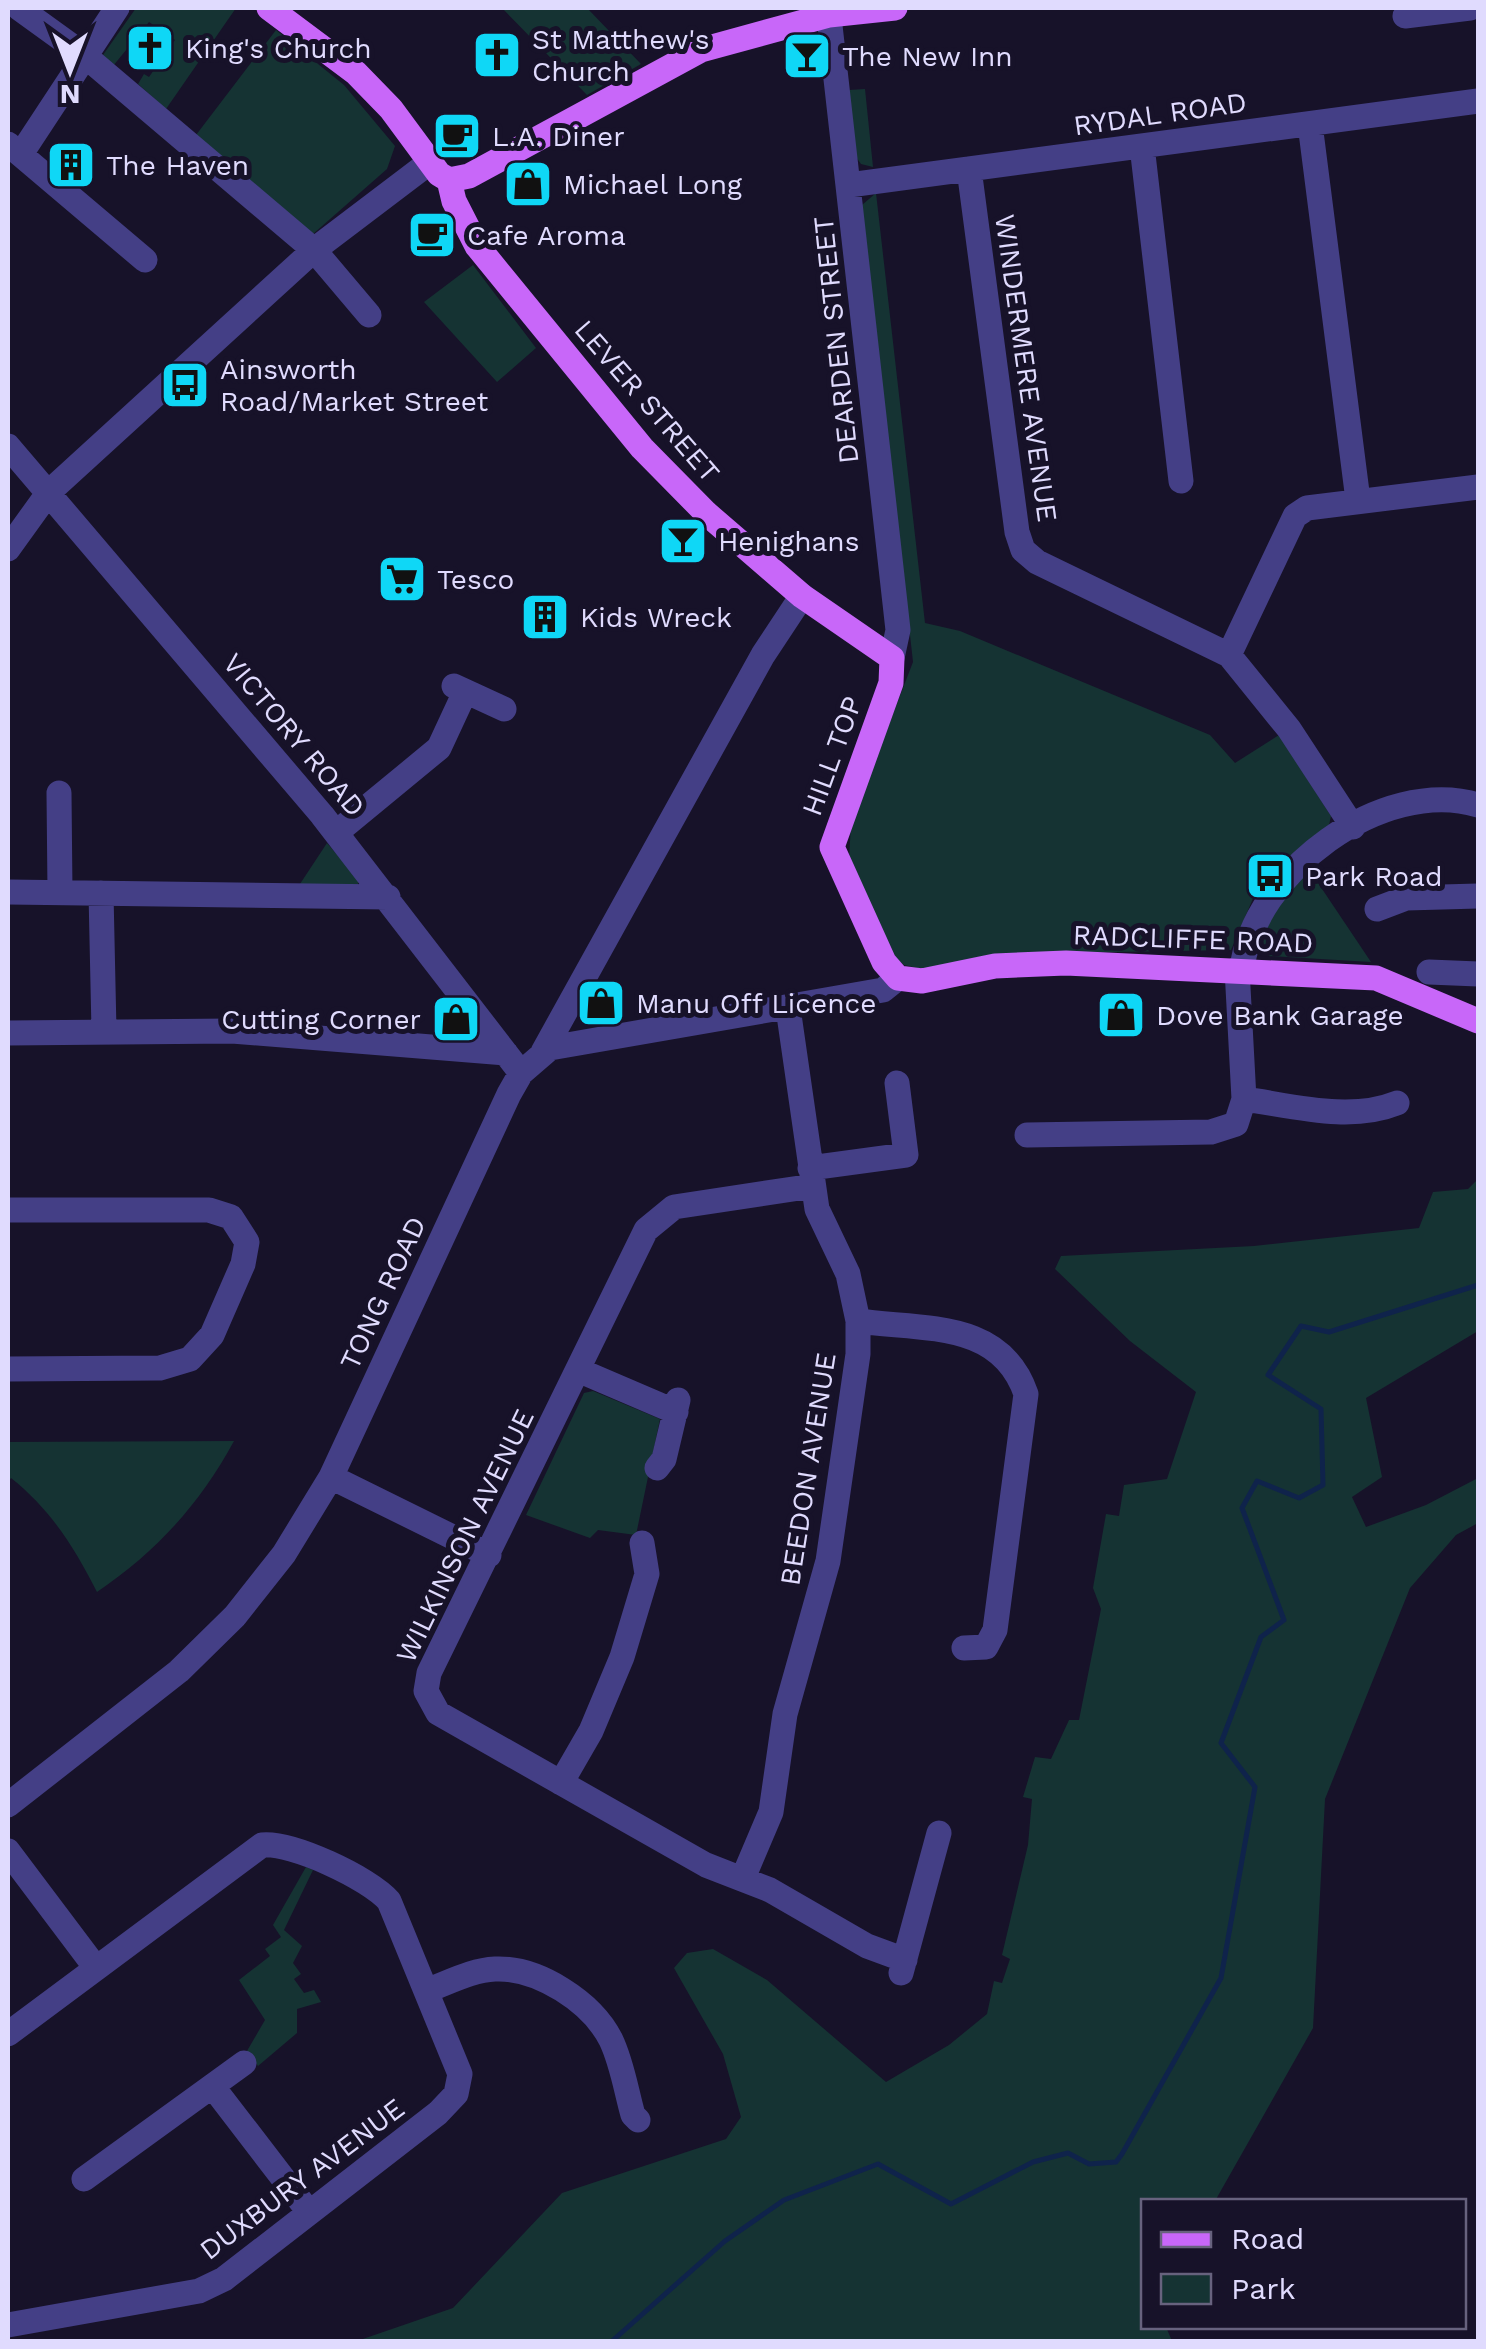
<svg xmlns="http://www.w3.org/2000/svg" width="1486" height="2349" font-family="'Work Sans',sans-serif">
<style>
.green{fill:#153333}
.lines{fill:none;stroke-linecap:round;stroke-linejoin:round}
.stream{stroke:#0f234b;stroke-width:5}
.minor{stroke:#443f86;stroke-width:25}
.major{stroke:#c867f9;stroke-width:25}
.labels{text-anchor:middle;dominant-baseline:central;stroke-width:10;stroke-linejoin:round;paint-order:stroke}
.poi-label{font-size:28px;fill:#e0dbfe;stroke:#171229;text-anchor:start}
.street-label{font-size:28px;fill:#e0dbfe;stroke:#171229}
</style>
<rect width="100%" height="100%" fill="#171229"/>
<path class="green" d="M136,8H236L166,109L138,84L144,74L149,77L175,40L149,22L113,66L103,55Z
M502,8H587L641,64L587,95Z
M276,30L344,85L395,146L387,169L313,234L196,135Z
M865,89L873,167L861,164L856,157L849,90Z
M876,193L925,623L960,631L1210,735L1235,763L1279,735L1331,816L1327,834L1269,874L1257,889L1231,950L994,954L922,969L904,965L891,953L849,860L851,823L913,662L862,205Z
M473,265L536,348L497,382L424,302Z
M327,843L358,879V885L298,887Z
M1308,868L1371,962L1268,956L1255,948L1277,896Z
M1478,1179V1331L1366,1398L1382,1477L1352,1497L1366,1527L1426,1505L1478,1478V1523L1456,1535L1410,1588L1325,1799L1313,2028L1215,2201L1144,2202V2326L1166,2327L1172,2341H357L453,2308L562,2193L726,2139L741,2117L723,2054L674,1968L687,1953L713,1949L767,1980L886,2082L949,2045L987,2014L994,1981L1002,1983L1010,1959L1002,1955L1028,1845L1032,1799L1023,1797L1035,1757L1051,1759L1069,1720H1079L1101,1609L1093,1588L1106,1514L1119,1516L1124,1485L1167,1479L1196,1392L1130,1341L1055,1269L1061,1256L1254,1246L1419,1228L1433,1192L1468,1189Z
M593,1391L660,1419L636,1535L598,1530L590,1538L526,1515L584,1393Z
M234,1441C200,1504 156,1552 97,1592C74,1547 51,1510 11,1478L8,1483V1442Z
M306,1867L313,1870L284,1930L302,1946L293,1963L301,1974L294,1979L304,1993L314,1990L321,2002L297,2009V2033L258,2066L247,2051L265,2020L239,1980L270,1956L265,1949L281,1937L273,1925Z"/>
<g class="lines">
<path class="stream" d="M611,2342L725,2241L784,2200L878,2164L951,2204L1033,2162L1068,2153L1089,2164L1116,2162L1122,2154L1221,1978L1255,1787L1221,1743L1261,1637L1284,1620L1242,1508L1257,1481L1299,1498L1323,1485L1321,1409L1268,1375L1301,1326L1329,1332L1478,1285"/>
<path class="minor" d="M19,8L84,55L314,250L369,315
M828,8L895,603L898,630L892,658
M1405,16L1470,8
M1310,124L1358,500
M8,144L145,260
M1142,146L1181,481
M21,154L117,8
M969,169L1017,532L1023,550L1037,562L1229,655L1289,729L1353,827
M849,185L1478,101
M8,446L322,815L521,1073
M8,549L49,492L314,250L430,162
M1229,655L1295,516L1307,508L1478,487
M454,686L504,709
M59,793L60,892
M337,832L439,748L465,692
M8,892L388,897
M101,893L104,1031
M1377,909L1406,898L1478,896
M1242,969C1253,873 1382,776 1478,805
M1429,972L1478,974
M8,1033L232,1031L506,1053
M543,1052L763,655L802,596
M1244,1099C1294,1106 1350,1122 1397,1103
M1027,1135L1211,1132L1236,1124L1244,1099L1237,969
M810,1168L906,1155L897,1083
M813,1186L674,1207L646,1230L429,1673L426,1691L438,1713L706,1865L770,1890L867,1946L905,1960
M8,1210H209L231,1217L247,1242L243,1264L212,1335L190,1359L160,1368L8,1369
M858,1321C924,1330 1001,1320 1026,1394L995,1630L986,1647L964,1648
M578,1370L676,1412
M657,1468L664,1459L678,1400
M331,1477L489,1555
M561,1783L591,1731L622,1657L647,1574L642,1543
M8,1805L179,1671L235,1616L284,1554L331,1477L509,1094L521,1073L550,1048L883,990L898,978
M8,1851L96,1968
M743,1878L771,1812L785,1714L828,1561L858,1354V1321L848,1274L817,1209L788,1008
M901,1973L939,1833
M428,1990C450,1982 472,1970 495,1969C538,1967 592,2002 611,2040C622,2063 626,2090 633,2115L638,2120
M8,2034L262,1845C292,1842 369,1878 389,1901L460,2074L456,2094L438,2113L224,2279L199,2291L8,2325
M213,2087L309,2212
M84,2179L244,2063"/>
<path class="major" d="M269,8L356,73L391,109L439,174L449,180
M449,180L454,201L477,246L642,448L706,513L802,596L892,658L891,683L832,847L884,962L898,978L922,981L995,966L1066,963L1376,978L1478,1021
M449,180L469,176L701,50L829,15L895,8"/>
</g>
<defs>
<g id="church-square" transform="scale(2.5)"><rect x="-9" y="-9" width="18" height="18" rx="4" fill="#0fd7f6" stroke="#171229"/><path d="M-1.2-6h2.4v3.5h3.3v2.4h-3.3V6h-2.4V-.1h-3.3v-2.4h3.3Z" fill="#111"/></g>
<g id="bar-square" transform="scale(2.5)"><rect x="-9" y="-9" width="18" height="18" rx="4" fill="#0fd7f6" stroke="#171229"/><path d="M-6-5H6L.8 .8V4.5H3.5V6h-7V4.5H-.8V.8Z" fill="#111"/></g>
<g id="cafe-square" transform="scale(2.5)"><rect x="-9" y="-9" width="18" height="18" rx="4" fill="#0fd7f6" stroke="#171229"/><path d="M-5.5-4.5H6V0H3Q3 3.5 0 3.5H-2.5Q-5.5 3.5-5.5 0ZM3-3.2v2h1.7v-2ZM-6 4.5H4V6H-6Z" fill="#111"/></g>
<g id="building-square" transform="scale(2.5)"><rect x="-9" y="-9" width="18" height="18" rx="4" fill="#0fd7f6" stroke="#171229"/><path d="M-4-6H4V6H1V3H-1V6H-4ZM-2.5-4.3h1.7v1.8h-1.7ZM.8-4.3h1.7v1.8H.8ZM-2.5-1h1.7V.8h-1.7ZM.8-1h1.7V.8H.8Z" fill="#111"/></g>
<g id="shop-square" transform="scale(2.5)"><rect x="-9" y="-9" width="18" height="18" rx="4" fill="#0fd7f6" stroke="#171229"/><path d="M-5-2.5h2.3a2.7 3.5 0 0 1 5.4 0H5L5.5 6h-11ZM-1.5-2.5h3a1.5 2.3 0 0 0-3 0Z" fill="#111"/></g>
<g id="bus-square" transform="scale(2.5)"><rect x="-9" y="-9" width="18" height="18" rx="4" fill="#0fd7f6" stroke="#171229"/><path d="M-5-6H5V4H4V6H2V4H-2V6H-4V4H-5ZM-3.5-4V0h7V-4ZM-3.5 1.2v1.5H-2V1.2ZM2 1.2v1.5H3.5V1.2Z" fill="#111"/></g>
<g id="supermarket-square" transform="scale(2.5)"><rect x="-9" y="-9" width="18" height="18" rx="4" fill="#0fd7f6" stroke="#171229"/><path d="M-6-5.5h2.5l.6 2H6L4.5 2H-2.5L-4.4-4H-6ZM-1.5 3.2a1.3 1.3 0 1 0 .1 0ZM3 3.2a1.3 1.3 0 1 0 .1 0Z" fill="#111"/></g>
</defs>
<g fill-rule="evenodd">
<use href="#church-square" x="150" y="48"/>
<use href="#church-square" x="497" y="55"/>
<use href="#bar-square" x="807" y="56"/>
<use href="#cafe-square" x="457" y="136"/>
<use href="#building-square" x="71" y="165"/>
<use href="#shop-square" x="528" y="184"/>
<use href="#cafe-square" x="432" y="235"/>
<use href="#bus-square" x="185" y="385"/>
<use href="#bar-square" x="683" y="541"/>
<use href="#supermarket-square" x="402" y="579"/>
<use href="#building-square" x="545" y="617"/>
<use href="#bus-square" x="1270" y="876"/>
<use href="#shop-square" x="601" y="1003"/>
<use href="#shop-square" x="1121" y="1015"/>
<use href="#shop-square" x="456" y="1019"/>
</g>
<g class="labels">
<g class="poi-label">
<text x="532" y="39">St Matthew's<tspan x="532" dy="32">Church</tspan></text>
<text x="185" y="48">King's Church</text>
<text x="842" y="56">The New Inn</text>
<text x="492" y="136">L.A. Diner</text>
<text x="106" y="165">The Haven</text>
<text x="563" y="184">Michael Long</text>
<text x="467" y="235">Cafe Aroma</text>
<text x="220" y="369">Ainsworth<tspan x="220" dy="32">Road/Market Street</tspan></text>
<text x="718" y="541">Henighans</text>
<text x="437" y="579">Tesco</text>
<text x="580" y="617">Kids Wreck</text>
<text x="1305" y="876">Park Road</text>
<text x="636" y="1003">Manu Off Licence</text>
<text x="1156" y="1015">Dove Bank Garage</text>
<text x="421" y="1019" text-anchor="end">Cutting Corner</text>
</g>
<g class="street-label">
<text transform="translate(1160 114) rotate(-8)">RYDAL ROAD</text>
<text transform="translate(836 340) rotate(-96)">DEARDEN STREET</text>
<text transform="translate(1026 368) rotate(82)">WINDERMERE AVENUE</text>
<text transform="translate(647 401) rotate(49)">LEVER STREET</text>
<text transform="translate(294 735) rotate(50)">VICTORY ROAD</text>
<text transform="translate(832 756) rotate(-70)">HILL TOP</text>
<text transform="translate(1193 939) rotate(2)">RADCLIFFE ROAD</text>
<text transform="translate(383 1293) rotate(-65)">TONG ROAD</text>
<text transform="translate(808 1469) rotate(-81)">BEEDON AVENUE</text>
<text transform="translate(465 1536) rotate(-64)">WILKINSON AVENUE</text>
<text transform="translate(302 2179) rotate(-37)">DUXBURY AVENUE</text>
</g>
</g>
<rect width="1486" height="2349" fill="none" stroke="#e0dbfe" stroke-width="20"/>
<rect x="1141" y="2199" width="325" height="130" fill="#171229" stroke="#67627e" stroke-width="2.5"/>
<rect x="1161" y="2232" width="50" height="15" fill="#c867f9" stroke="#67627e" stroke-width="2.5"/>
<text x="1231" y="2249" font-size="30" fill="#e0dbfe">Road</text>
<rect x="1161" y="2274" width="50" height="30" fill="#153333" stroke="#67627e" stroke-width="2.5"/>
<text x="1231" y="2299" font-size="30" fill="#e0dbfe">Park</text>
<g transform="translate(70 70) rotate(180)" stroke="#171229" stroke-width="8" paint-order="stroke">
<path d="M0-8L18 38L0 25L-18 38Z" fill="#e0dbfe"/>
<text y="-15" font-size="28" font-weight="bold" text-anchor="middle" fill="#e0dbfe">N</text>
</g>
</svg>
